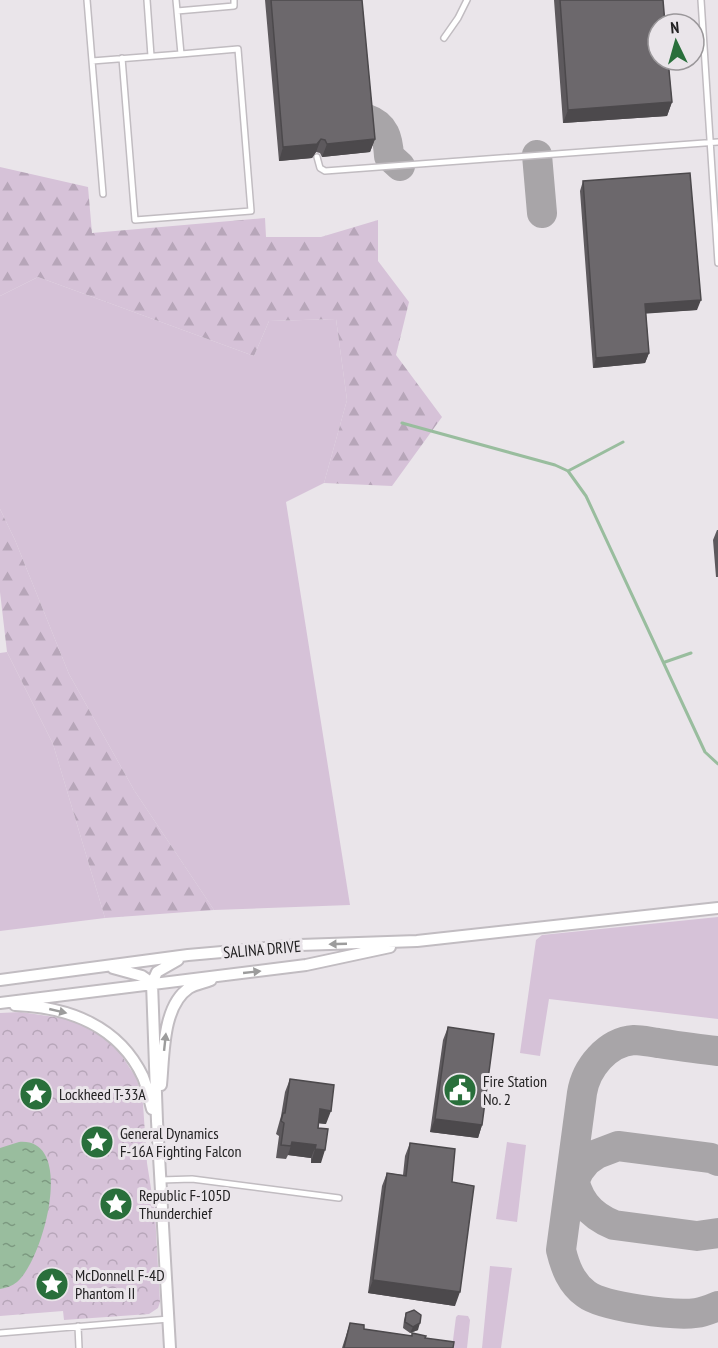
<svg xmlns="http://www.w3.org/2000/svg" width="718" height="1348" font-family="'PT Sans Narrow',sans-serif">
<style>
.green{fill:#d6c2d8}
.forest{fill:url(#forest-firs)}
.park{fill:url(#park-crowns)}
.water{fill:url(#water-ripples)}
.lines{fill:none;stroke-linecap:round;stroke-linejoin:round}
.stream{stroke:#99bd9e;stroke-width:3}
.taxiway{stroke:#a8a5a8;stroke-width:30}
.service-casing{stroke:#c1bcc1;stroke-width:8}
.minor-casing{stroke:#c1bcc1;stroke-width:14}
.service{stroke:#fff;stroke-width:5}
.minor{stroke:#fff;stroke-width:10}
.wall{fill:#5d595d}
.shaded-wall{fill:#4c494c}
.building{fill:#6c686c;stroke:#4c494c;stroke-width:1.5}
.oneway{fill:#9c9c9c}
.labels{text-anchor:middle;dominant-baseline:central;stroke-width:6;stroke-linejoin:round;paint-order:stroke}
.street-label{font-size:16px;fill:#232223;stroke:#eae5ea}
.poi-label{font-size:16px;fill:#232223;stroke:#eae5ea;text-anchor:start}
</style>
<defs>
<pattern id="forest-firs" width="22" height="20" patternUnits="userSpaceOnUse" patternTransform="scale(1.5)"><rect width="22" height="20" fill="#d6c2d8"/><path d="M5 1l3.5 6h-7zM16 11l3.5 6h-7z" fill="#b7a6b9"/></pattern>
<pattern id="park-crowns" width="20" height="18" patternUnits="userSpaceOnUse" patternTransform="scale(1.5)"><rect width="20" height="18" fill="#d6c2d8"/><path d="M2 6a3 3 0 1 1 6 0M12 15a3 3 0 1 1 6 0" fill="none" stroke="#b7a6b9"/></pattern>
<pattern id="water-ripples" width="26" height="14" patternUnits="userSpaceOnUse" patternTransform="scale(1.5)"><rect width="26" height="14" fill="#99bd9e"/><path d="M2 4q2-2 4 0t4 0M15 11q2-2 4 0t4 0" fill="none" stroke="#7c9980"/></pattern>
</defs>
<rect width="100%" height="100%" fill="#eae5ea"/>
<path class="green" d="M38,277L254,356L269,321L336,319L347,400L324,483L286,502L350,905L214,910L134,790L69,674L15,540L0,509V296Z
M7,652L53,744L105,918L0,931V653Z
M718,917V1019L549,999L540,1056L520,1053L536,940L542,935Z
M507,1142L526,1145L517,1222L496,1219Z
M490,1266L512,1268L501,1348H482Z
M458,1315L468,1316L470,1320L467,1348H452L456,1317Z"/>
<path class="forest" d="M0,167L88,187L92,233L265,218L266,237H321L378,220V261L409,302L396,355L442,417L392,486L324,483L347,400L336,319L269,321L254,356L38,277L0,296Z
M0,509L15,540L69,674L134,790L214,910L105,918L53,744L7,652L0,592Z"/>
<path class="park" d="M21,1012L61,1018L85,1025L104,1035L118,1050L137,1079L143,1104L147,1163L155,1214L160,1302L158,1308L149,1314L64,1320L63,1311L0,1316V1013Z"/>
<path class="water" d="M19,1142C77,1137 43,1260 17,1282C12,1286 6,1288 0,1289V1148Z"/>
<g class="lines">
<path class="stream" d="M402,423L555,465L568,471L586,496L705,752L718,764
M568,471L623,442
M665,662L691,653"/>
<path class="taxiway" d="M367,119C385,125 388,139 389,156L400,166
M537,155L542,213
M718,1051C698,1049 678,1046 658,1043C650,1042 642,1040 634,1040C607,1042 586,1068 582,1093L561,1250C565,1267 571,1283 586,1294C603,1307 674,1316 696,1313C704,1312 711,1309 718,1306
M573,1172C576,1198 589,1215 614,1225L697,1236L718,1233
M571,1188L579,1171L587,1161L597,1154L618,1146L711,1158L718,1161"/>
<g class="service-casing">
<path id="service" d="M87,0L92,61
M147,0L151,56
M701,0L718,263
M177,11L234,6V0
M444,38L458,18L467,0
M122,58L135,220L251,211L238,49L181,54
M317,157L320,168L325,171L718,142
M103,194L92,61L181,54L176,0
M161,1180L192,1179L339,1198
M78,1326L79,1348
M0,1333L169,1319"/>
</g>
<g class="minor-casing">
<path id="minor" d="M113,968L142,976L152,983
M0,980L188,955L300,945L417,941L718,908
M0,1003L306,965L390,947
M15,1005C69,1007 119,1026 143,1077C147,1087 149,1098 152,1109
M161,1085C164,1056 162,1006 189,988C195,984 204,983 211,980
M170,1348L157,1121L152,983L157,972L178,960"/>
</g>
<use href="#service" class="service"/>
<use href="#minor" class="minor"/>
</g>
<path class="wall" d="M265,0H362L375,139L370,152L322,157L320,153L316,152L312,158L279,161Z
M554,0H663L672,102L667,116L563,123Z
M583,181L697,310L646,313L649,353L645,363L593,368L580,191Z
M717,530H718V577H716L713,540Z
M448,1027L482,1125L478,1138L430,1132L443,1040Z
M290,1079L326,1124L319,1123L318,1128L321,1163H311V1158L288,1155L286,1159L276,1158L279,1136L276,1134L281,1116L285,1092Z
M410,1143L452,1182L455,1306L368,1293L382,1186L387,1173L403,1175L405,1156Z
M406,1313L418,1330L410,1333L403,1328L404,1320Z
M350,1323L364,1329L425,1338L453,1348H342Z"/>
<path class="shaded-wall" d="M672,102L667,116L563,123L568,110Z
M321,139L316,152L312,158L279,161L283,147Z
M375,139L370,152L322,157L327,144Z
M701,300L697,310L641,314L645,304Z
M649,353L645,363L593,368L596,358Z
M320,1109L331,1111L326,1124L315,1123Z
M435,1119L482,1125L478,1138L430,1132Z
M292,1142L316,1145L311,1158L288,1155Z
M315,1149L325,1150L321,1163H311Z
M373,1280L460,1292L455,1306L368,1293Z
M420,1323L418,1330L410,1333L413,1327Z"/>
<path class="building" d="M271,0H362L375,139L327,144L325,140L321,139L317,144L283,147Z
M560,0H663L665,24H658V60H668L672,102L568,110Z
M690,173L701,300L645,304L649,353L596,358L583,181Z
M448,1027L494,1034L482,1125L435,1119Z
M290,1079L334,1085L331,1111L320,1109L318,1128L328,1129L325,1150L315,1149L316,1145L292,1142L291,1146L281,1145L284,1123L281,1121L283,1113H285Z
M410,1143L455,1149L452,1182L474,1186L460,1292L373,1280L387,1173L406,1176Z
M414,1310L421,1315L420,1323L413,1327L405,1322L406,1313Z
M350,1323L364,1325V1329L412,1336V1333L426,1336L425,1338L454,1342L453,1348H344Z"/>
<defs><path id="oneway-solid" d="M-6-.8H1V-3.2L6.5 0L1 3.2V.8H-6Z" transform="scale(1.5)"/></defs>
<g class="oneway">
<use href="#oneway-solid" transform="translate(338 944) rotate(178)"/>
<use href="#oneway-solid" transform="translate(252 972) rotate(-6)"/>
<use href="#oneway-solid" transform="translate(58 1011) rotate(13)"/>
<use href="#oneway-solid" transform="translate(165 1042) rotate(-84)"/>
</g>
<defs>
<g id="civic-disc" transform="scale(1.725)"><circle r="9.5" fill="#296f3b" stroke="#eae5ea"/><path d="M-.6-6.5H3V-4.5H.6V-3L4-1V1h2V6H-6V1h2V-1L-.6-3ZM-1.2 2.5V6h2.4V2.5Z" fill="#fff"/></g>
<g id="sight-disc" transform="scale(1.725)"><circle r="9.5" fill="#296f3b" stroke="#eae5ea"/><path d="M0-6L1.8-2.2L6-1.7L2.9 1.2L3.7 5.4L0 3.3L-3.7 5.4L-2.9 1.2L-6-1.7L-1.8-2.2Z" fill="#fff"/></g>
</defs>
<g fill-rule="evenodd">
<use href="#civic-disc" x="460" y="1090"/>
<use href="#sight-disc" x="36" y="1094"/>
<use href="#sight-disc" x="97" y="1142"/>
<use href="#sight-disc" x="116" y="1204"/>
<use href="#sight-disc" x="52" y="1284"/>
</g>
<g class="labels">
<g class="street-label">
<text transform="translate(262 949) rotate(-5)">SALINA DRIVE</text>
</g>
<g class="poi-label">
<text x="483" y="1081">Fire Station<tspan x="483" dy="18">No. 2</tspan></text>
<text x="59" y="1094">Lockheed T-33A</text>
<text x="120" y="1133">General Dynamics<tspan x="120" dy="18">F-16A Fighting Falcon</tspan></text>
<text x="139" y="1195">Republic F-105D<tspan x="139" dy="18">Thunderchief</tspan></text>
<text x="75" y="1275">McDonnell F-4D<tspan x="75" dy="18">Phantom II</tspan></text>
</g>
</g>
<g transform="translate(676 42) rotate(355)"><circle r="28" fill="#eae5ea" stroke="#9a979a" stroke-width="1.5"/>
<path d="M0-4.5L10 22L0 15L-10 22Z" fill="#296f3b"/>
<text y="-9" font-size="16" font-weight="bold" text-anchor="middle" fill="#232223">N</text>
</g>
</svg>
